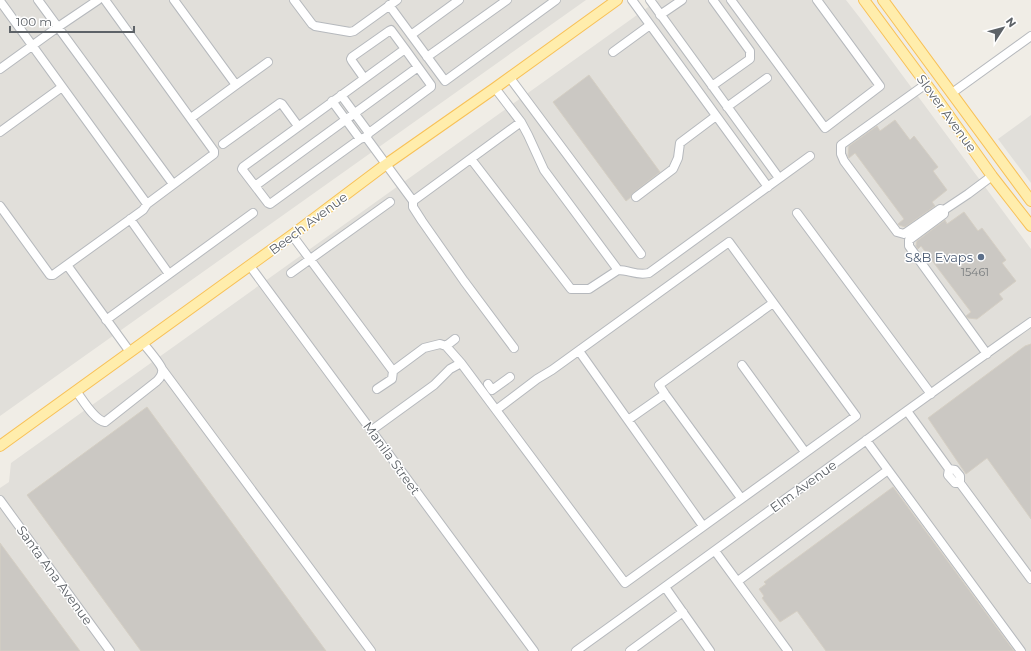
<svg xmlns="http://www.w3.org/2000/svg" width="1031" height="651" font-family="Montserrat,sans-serif">
<style>
.industrial{fill:#e1dfda}
.building{fill:#cbc8c3;stroke:#d5cfc4}
.lines{fill:none;stroke-linecap:round;stroke-linejoin:round}
.minor-casing{stroke:#b6b9bd;stroke-width:10}
.major-casing{stroke:#f8c157;stroke-width:12}
.minor{stroke:#fff;stroke-width:8}
.major{stroke:#ffedac;stroke-width:10}
.service-dot{fill:#5c6f8a;stroke:#fff;stroke-width:1.5}
.labels{text-anchor:middle;dominant-baseline:central;stroke-width:3;stroke-linejoin:round;paint-order:stroke}
.number-label{font-size:11px;fill:#787c7e}
.street-label{font-size:13px;fill:#5d6267;stroke:#fff}
.service-label{font-size:13px;fill:#4e5e75;stroke:#fff;text-anchor:end}
</style>
<rect width="100%" height="100%" fill="#f0ede6"/>
<path class="industrial" d="M0,0H586L0,416Z
M658,0H846L860,18L1031,249V651H0V488L9,482L11,463Z
M1031,115V183L998,139Z"/>
<path class="building" d="M589,75L660,172L633,193L631,197L626,201L553,102Z
M895,120L910,140L914,136L938,167L933,171L947,190L932,202L935,206L905,227L899,225L898,224L904,219L855,153L849,158L848,156L849,146L877,126L880,131Z
M964,212L978,231L982,228L1006,260L1002,263L1016,281L999,294L1003,299L977,319L968,318L966,316L971,312L921,246L918,249L916,246L917,241L945,220L947,224Z
M1031,344V519L987,458L966,474L928,418L1025,346Z
M147,407L326,651H141L27,495Z
M893,487L1014,651H826L797,611L780,622L762,598L764,596L759,589L766,584L764,582Z
M0,543L80,651H0Z"/>
<g class="lines">
<g class="minor-casing">
<path id="minor" d="M38,0L173,184
M174,0L236,85L191,118
M294,0L312,24L315,26L350,32L354,31L397,0
M632,0L768,187
M650,0L779,178
M731,0L825,128L880,86L817,0
M0,1L147,204L214,154V151L105,0
M389,5L445,81L556,0
M660,15L682,0
M411,35L459,0
M613,52L650,25
M427,57L507,0
M0,69L58,27L98,0
M364,78L352,61L351,59L352,57L389,31L391,30L405,49L243,167L242,169L268,203L270,204L360,139L366,137L369,133L431,87V85L405,49
M510,78L641,254
M926,84L841,145V154L844,161L897,232L904,234L940,209L944,210
M236,85L268,62
M712,86L750,59V51L713,0
M495,88L521,122
M952,93L1031,36
M341,95L369,133
M332,101L360,139
M727,107L767,78
M0,132L62,87
M366,137L413,201
M223,144L280,103L282,104L298,126
M471,159L571,289H589L618,270
M255,186L418,67
M636,197L673,169L678,158L680,143L716,116
M0,206L50,275H53L143,210L147,204
M797,213L931,394
M130,219L169,274
M292,235L393,371L424,348L440,344L446,346L461,363L625,583L856,416L729,242L552,370L537,379L496,410
M67,265L130,352
M250,266L534,651
M291,273L390,202
M106,320L253,213
M446,346L455,339
M514,348L464,281L422,221L413,207V201L521,122L528,135L544,170L618,270C630,270 636,276 649,273L810,156
M579,351L703,526
M987,354L909,246V240L944,214V210L968,194L992,176
M742,365L805,452
M162,369L371,651
M488,384L492,390L510,377
M377,389L392,379L393,371
M76,391C83,400 94,420 105,422L157,381C160,378 163,374 162,369C161,364 147,348 143,343
M665,394L659,385L773,303
M907,411L949,469L955,470L960,476V483H955L948,475L949,469
M628,420L665,394L741,498
M372,430L434,385L450,369L461,363
M866,440L888,470
M960,483L1031,579
M0,500L110,651
M715,551L788,651
M738,581L888,470L1021,651
M665,587L710,651
M576,651C728,542 878,430 1031,322
M630,651L683,612"/>
</g>
<g class="major-casing">
<path id="major" d="M864,0L935,96L992,176L1031,226
M883,0L1031,201
M0,446L292,235L385,165L495,88L617,0"/>
</g>
<use href="#minor" class="minor"/>
<use href="#major" class="major"/>
</g>
<circle class="service-dot" cx="981" cy="257" r="4"/>
<g class="labels">
<g class="number-label">
<text x="975" y="272">15461</text>
</g>
<g class="street-label">
<text transform="translate(947 113) rotate(54)">Slover Avenue</text>
<text transform="translate(308 223) rotate(-37)">Beech Avenue</text>
<text transform="translate(392 458) rotate(54)">Manila Street</text>
<text transform="translate(803 486) rotate(-36)">Elm Avenue</text>
<text transform="translate(55 575) rotate(54)">Santa Ana Avenue</text>
</g>
<g class="service-label">
<text x="973" y="257">S&amp;B Evaps</text>
</g>
</g>
<g transform="translate(1003 28) rotate(54)" stroke="#ffffff" stroke-width="3" paint-order="stroke">
<path d="M0-3L7 15L0 10L-7 15Z" fill="#5d6267"/>
<text y="-6" font-size="11" font-weight="bold" text-anchor="middle" fill="#5d6267">N</text>
</g>
<path d="M10 26v6h124v-6" fill="none" stroke="#5d6267" stroke-width="2"/>
<text x="16" y="26" font-size="12" fill="#5d6267" stroke="#ffffff" stroke-width="3" paint-order="stroke">100 m</text>
</svg>
